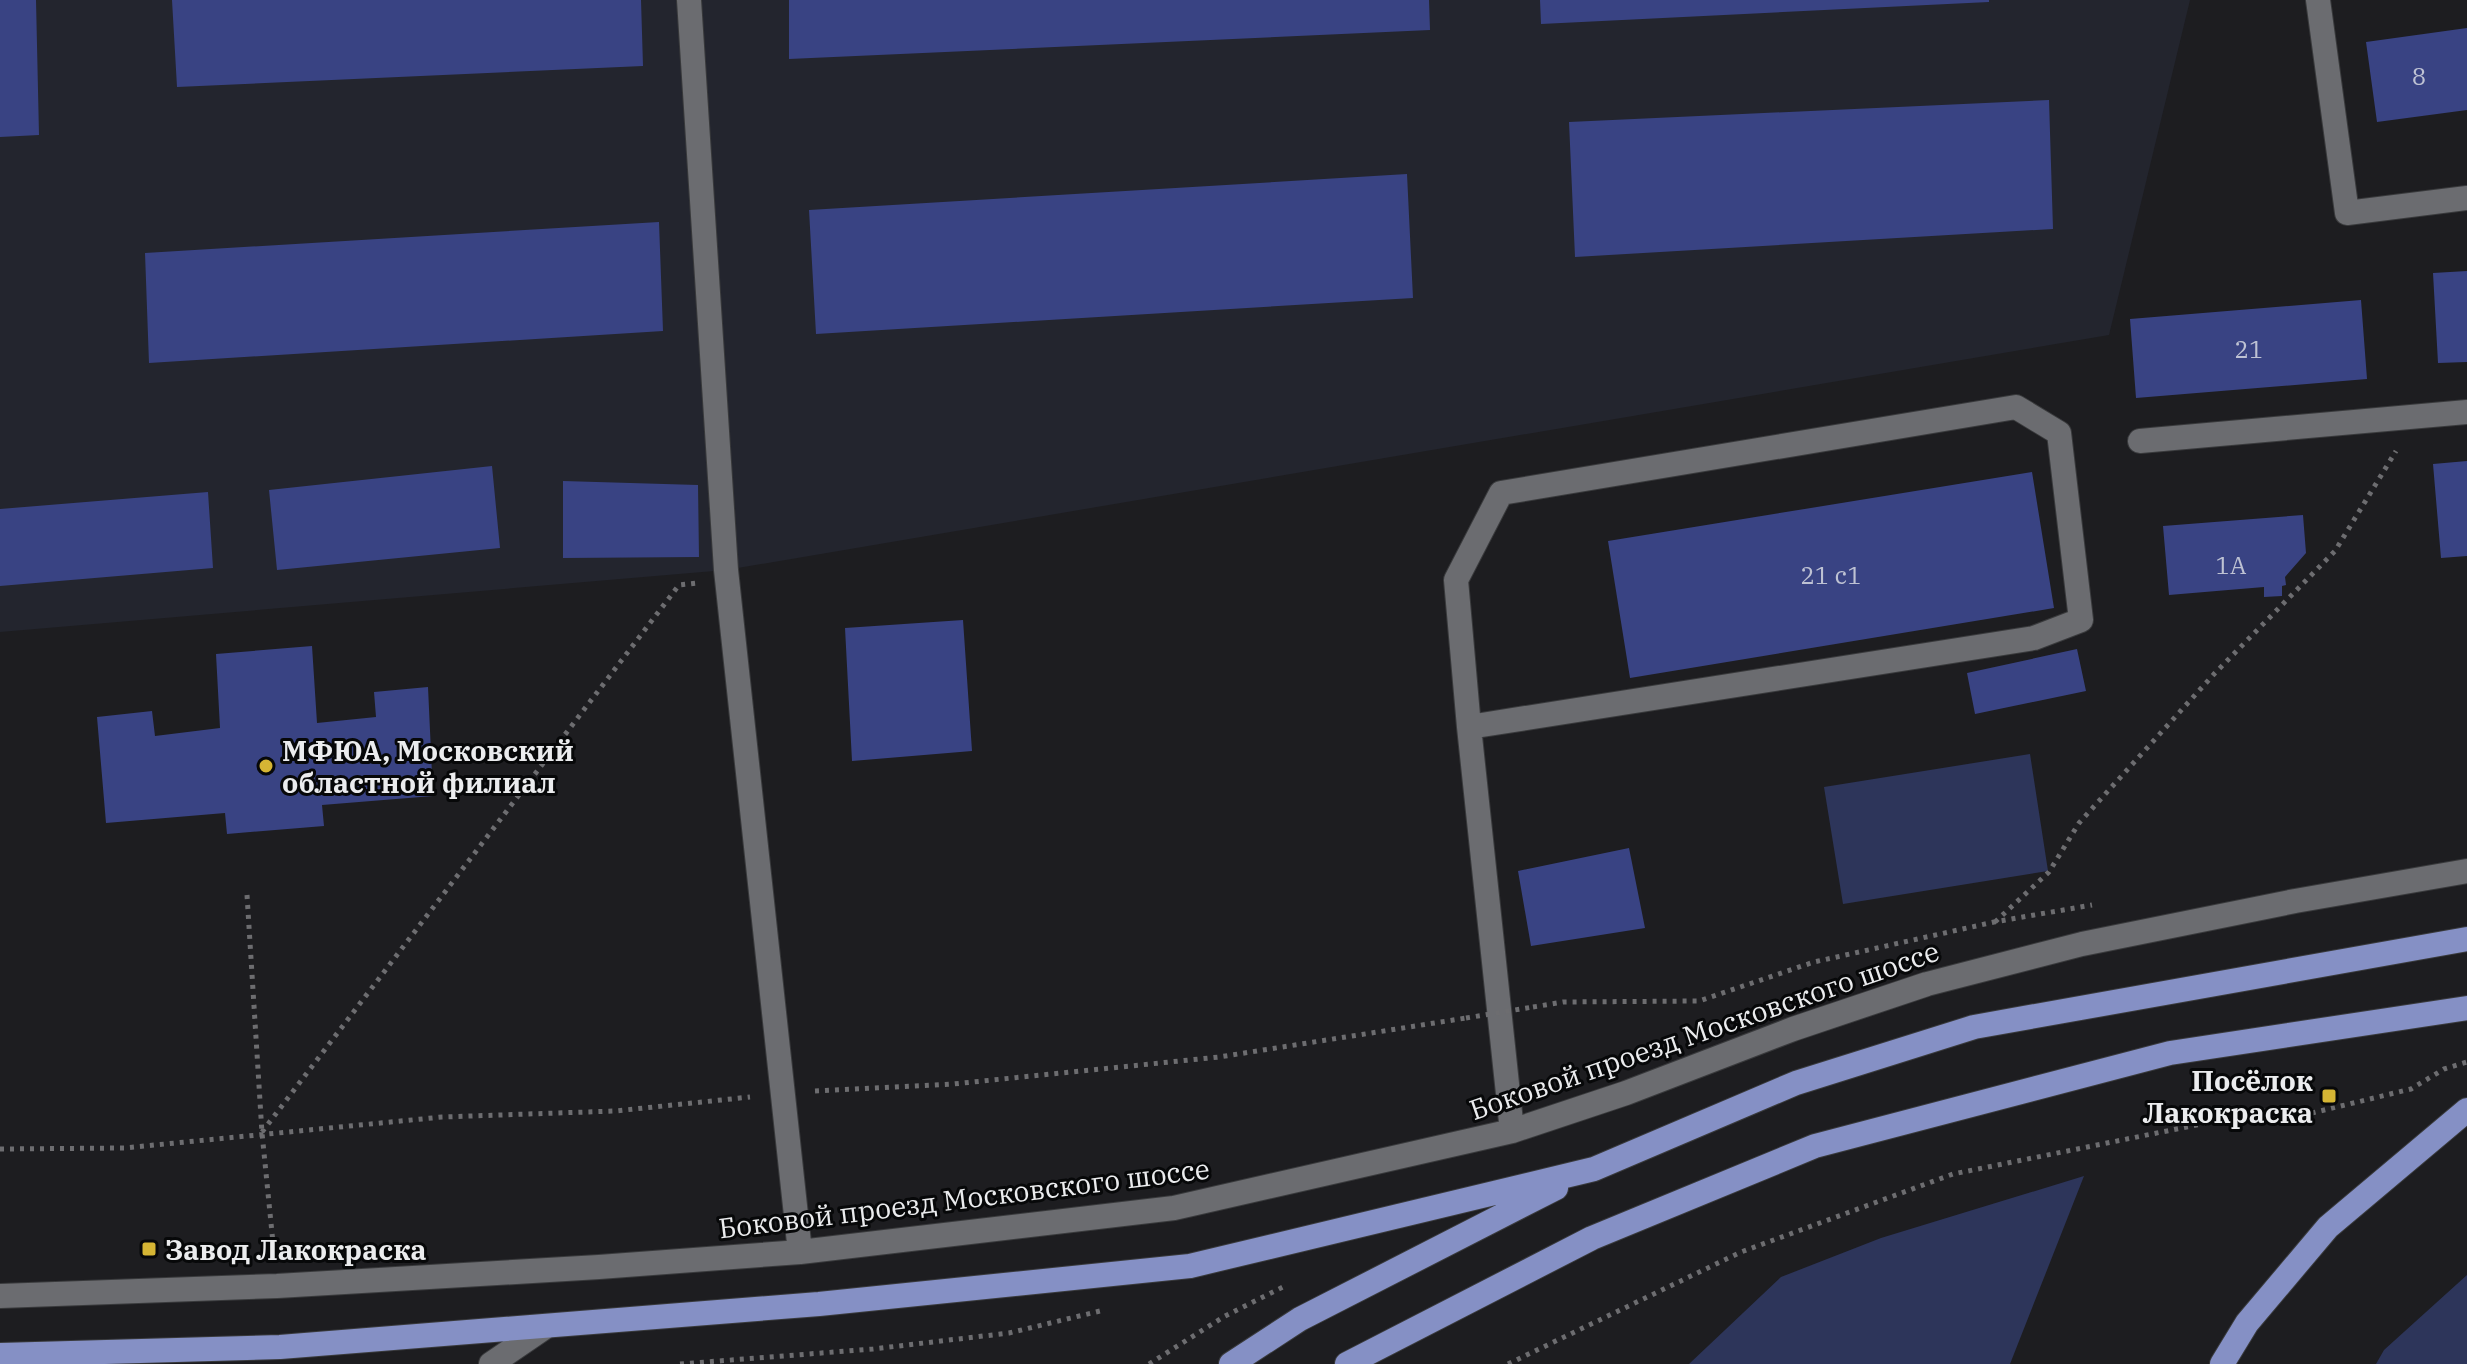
<svg xmlns="http://www.w3.org/2000/svg" width="2467" height="1364" font-family="'IBM Plex Serif',serif">
<style>
.built{fill:#23252e}
.green{fill:#2d355a}
.building{fill:#394383}
.lines{fill:none;stroke-linecap:round;stroke-linejoin:round}
.minor-casing{stroke:#393a3c;stroke-width:26}
.major-casing{stroke:#393a3c;stroke-width:26}
.path{stroke:#6d6d70;stroke-width:5;stroke-dasharray:4 6;stroke-linecap:butt}
.minor{stroke:#6b6c70;stroke-width:24}
.major{stroke:#8590c5;stroke-width:24}
.path-bridge{stroke:#6d6d70;stroke-width:5;stroke-dasharray:4 6;stroke-linecap:butt}
.poi-dot{fill:#d5b534;stroke:#070809;stroke-width:3}
.labels{text-anchor:middle;dominant-baseline:central;stroke-width:6;stroke-linejoin:round;paint-order:stroke}
.number-label{font-size:24px;fill:#bec2d3}
.poi-label{font-size:28px;font-weight:bold;fill:#ebecee;stroke:#070809;text-anchor:start}
.street-label{font-size:28px;fill:#ebecee;stroke:#070809}
</style>
<rect width="100%" height="100%" fill="#1d1d20"/>
<path class="built" d="M0,0H2190L2109,335L726,570L0,632Z"/>
<path class="green" d="M2030,754L2048,871L1843,904L1824,787Z
M2084,1176L2010,1364H1689L1781,1277L1881,1238Z
M2467,1275V1364H2376L2384,1350Z"/>
<path class="building" d="M0,0H36L39,135L0,137Z
M172,0H641L643,66L177,87Z
M789,0H1429L1430,30L789,59Z
M1540,0H1989V2L1541,24Z
M2467,28V110L2377,122L2366,42Z
M2049,100L2053,229L1575,257L1569,122Z
M1407,174L1413,298L816,334L809,210Z
M659,222L663,331L149,363L145,253Z
M2467,271V362L2438,363L2433,273Z
M2361,300L2367,379L2136,398L2130,319Z
M2467,461V556L2441,558L2433,464Z
M492,466L500,548L277,570L269,490Z
M2032,472L2054,608L1630,678L1608,541Z
M563,481L698,485L699,557L563,558Z
M208,492L213,568L0,586V509Z
M2303,515L2306,553L2285,577L2286,585L2282,586V596L2264,597V587L2169,595L2163,526Z
M963,620L972,751L852,761L845,628Z
M312,646L317,723L376,717L374,692L428,687L433,796L322,805L324,826L227,834L225,813L106,823L97,717L152,711L155,736L220,728L216,654Z
M2077,649L2086,691L1975,714L1967,673Z
M1629,848L1645,928L1531,946L1518,871Z"/>
<g class="lines">
<g class="minor-casing">
<path id="minor" d="M689,0L726,570L800,1252
M2318,0L2347,213L2467,198
M2140,441L2467,412
M1469,727L2034,638L2081,620L2059,433L2016,407L1501,493L1456,580L1469,727L1512,1131
M0,1296L277,1286L599,1267L800,1252L1174,1208L1512,1131L1626,1093L1793,1029L1927,984L2082,944L2295,901L2467,871
M491,1364L545,1327"/>
</g>
<g class="major-casing">
<path id="major" d="M0,1355L280,1347L819,1304L1190,1266L1594,1169L1796,1083L1974,1027L2467,939
M1231,1364L1300,1319L1556,1188
M1347,1364L1592,1238L1815,1146L2170,1053L2467,1008
M2222,1364L2247,1323L2328,1227L2467,1110"/>
</g>
<path class="path" d="M247,895L262,1133L274,1253
M1995,922L2049,872L2079,823L2215,673L2335,551L2396,451
M1533,1007L1563,1002L1699,1001L1814,962L1994,922L2092,905
M815,1091L953,1084L1219,1057L1466,1018
M262,1132L679,585L697,583
M0,1149L124,1148L442,1117L615,1111L750,1097
M680,1364L873,1349L1009,1333L1100,1311
M1149,1364L1225,1316L1283,1287
M1508,1364L1741,1252L1953,1174L2281,1108L2312,1113L2411,1089L2444,1069L2467,1062"/>
<use href="#minor" class="minor"/>
<use href="#major" class="major"/>
<path class="path-bridge" d="M1466,1018L1533,1007"/>
</g>
<g class="poi-dot">
<circle cx="266" cy="766" r="8"/>
<rect x="2321" y="1088" width="16" height="16" rx="4"/>
<rect x="141" y="1241" width="16" height="16" rx="4"/>
</g>
<g class="labels">
<g class="number-label">
<text x="2419" y="76">8</text>
<text x="2249" y="349">21</text>
<text x="2231" y="565">1А</text>
<text x="1831" y="575">21 с1</text>
</g>
<g class="poi-label">
<text x="282" y="750">МФЮА, Московский<tspan x="282" dy="32">областной филиал</tspan></text>
<text x="2313" y="1080" text-anchor="end">Посёлок<tspan x="2313" dy="32">Лакокраска</tspan></text>
<text x="165" y="1249">Завод Лакокраска</text>
</g>
<g class="street-label">
<text transform="translate(1704 1030) rotate(-19)">Боковой проезд Московского шоссе</text>
<text transform="translate(964 1198) rotate(-7)">Боковой проезд Московского шоссе</text>
</g>
</g>
</svg>
